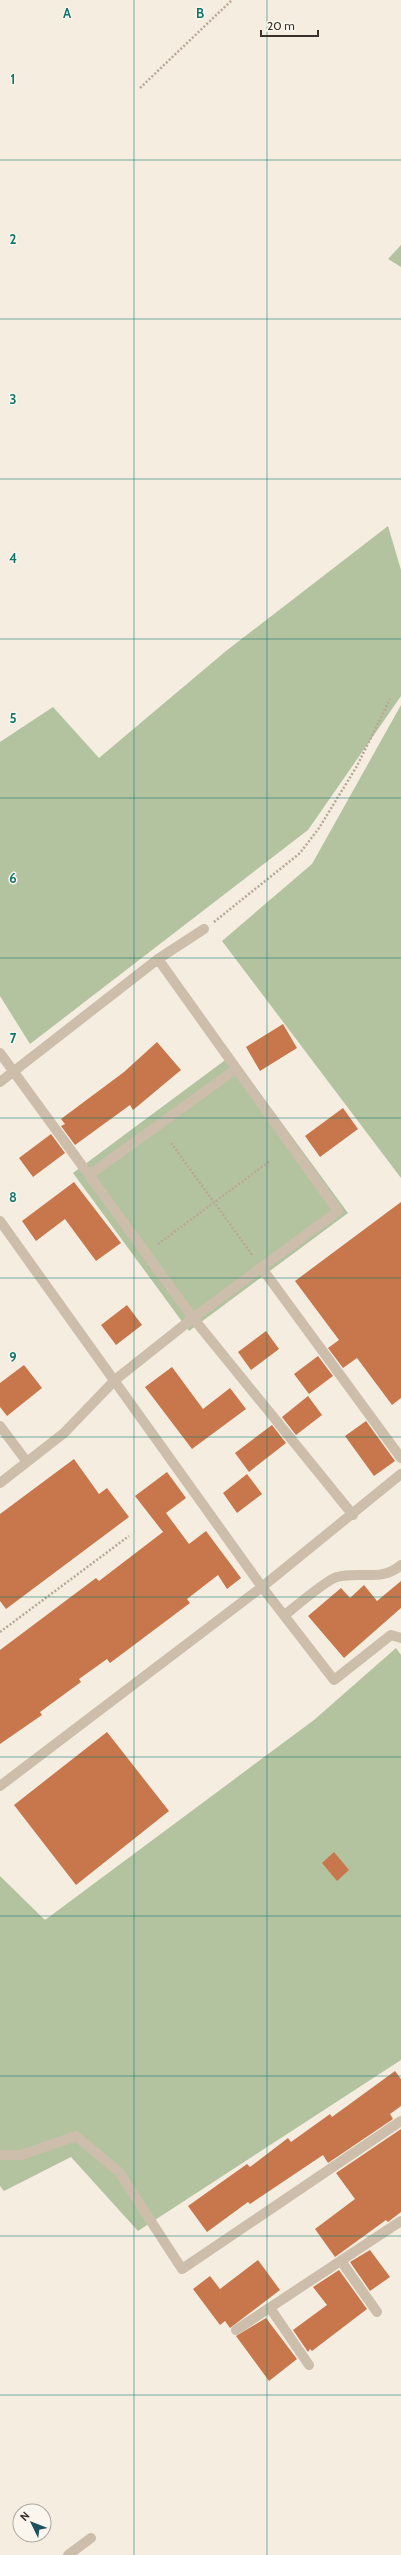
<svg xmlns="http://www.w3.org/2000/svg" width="401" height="2555" font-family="Cabin,sans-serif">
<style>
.green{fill:#b3c39f}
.building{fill:#c7774b}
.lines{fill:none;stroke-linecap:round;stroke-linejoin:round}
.path{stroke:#b8a895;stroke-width:2.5;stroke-dasharray:2 2;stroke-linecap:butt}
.minor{stroke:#ccbeab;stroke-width:10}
.grid{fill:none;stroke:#0f766e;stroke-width:1;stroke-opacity:0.55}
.grid-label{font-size:13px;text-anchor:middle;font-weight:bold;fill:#0f766e;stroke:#fbf6ed;stroke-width:3;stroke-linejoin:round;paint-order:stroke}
</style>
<rect width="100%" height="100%" fill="#f4ede0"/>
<path class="green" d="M401,245V267L388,259Z
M388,526L401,570V696L308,830L30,1044L0,996V742L53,707L99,758L226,651Z
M401,705V1178L222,941L312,864Z
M232,1055L348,1213L189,1331L73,1173Z
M396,1648L401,1655V2060L138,2231L71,2157L4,2191L0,2186V1876L45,1920L314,1720Z"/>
<path class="building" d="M283,1024L297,1048L260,1071L246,1047Z
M157,1042L181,1070L133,1110L130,1105L75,1145L61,1126L65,1124L61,1119L124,1072Z
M343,1108L358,1129L320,1157L305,1136Z
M51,1134L65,1153L33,1177L19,1158Z
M74,1182L121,1243L96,1261L65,1219L36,1241L22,1221Z
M401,1202V1398L392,1405L357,1358L343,1368L328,1348L339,1340L295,1281Z
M127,1305L142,1325L116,1345L101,1325Z
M266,1331L279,1349L251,1370L238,1352Z
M318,1356L333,1376L309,1394L294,1374Z
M24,1365L42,1388L7,1416L0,1407V1383Z
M172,1367L203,1409L230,1388L246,1409L192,1449L145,1387Z
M308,1396L322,1415L296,1435L282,1417Z
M366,1421L395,1461L374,1476L345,1436Z
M272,1425L286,1443L249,1472L235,1453Z
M74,1459L99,1494L107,1488L129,1517L6,1609L0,1601V1514Z
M167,1472L186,1498L166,1513L189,1544L206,1531L241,1578L227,1589L218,1575L187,1599L190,1603L110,1663L107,1659L79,1679L81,1682L40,1712L42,1715L0,1744V1650L96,1578L99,1581L163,1532L135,1496Z
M247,1474L262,1494L237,1513L223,1493Z
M401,1581V1608L344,1658L308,1616L341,1588L350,1598L364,1585L377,1601Z
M107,1732L169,1811L76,1885L14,1805Z
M334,1852L349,1870L337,1881L322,1863Z
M395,2071L401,2079V2106L390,2114L393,2119L328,2163L323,2155L250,2204L248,2202L207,2232L188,2206L247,2164L250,2167L288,2138L291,2142L330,2114L332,2117Z
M401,2129V2212L388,2222L386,2220L335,2257L315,2229L355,2199L336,2173Z
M370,2250L390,2277L370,2291L350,2262Z
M258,2260L280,2290L230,2328L225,2321L220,2325L193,2289L210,2276L220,2289Z
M339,2270L367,2309L312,2351L310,2349L308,2352L293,2330L327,2305L313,2287Z
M266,2318L297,2359L269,2381L236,2336Z"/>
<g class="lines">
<path class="path" d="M140,88L232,0
M214,922L300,853L319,828L357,766L390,699
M171,1143L253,1256
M158,1244L270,1161
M0,1632L129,1536"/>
<path class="minor" d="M0,1053L89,1175
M236,1069L89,1175L193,1318L353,1515
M0,1082L158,959L204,929
M0,1221L262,1587L334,1680L391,1635L401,1638
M261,1267L401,1458
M0,1426L27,1462
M0,1483L64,1433L115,1380L193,1318L338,1211L158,959
M285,1615C295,1607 326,1580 337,1577C360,1571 382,1582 401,1565
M0,1786L262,1587L401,1474
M0,2155H21L76,2136L119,2172L182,2269L401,2121
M341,2261L377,2312
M270,2308L309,2365
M236,2330L401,2221
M68,2555L91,2538"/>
</g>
<path class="grid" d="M134,0V2555M267,0V2555M0,160H401M0,319H401M0,479H401M0,639H401M0,798H401M0,958H401M0,1118H401M0,1278H401M0,1437H401M0,1597H401M0,1757H401M0,1916H401M0,2076H401M0,2236H401M0,2395H401"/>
<g class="grid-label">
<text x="67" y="18">A</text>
<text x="200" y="18">B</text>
<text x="13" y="84">1</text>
<text x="13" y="244">2</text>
<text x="13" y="404">3</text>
<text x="13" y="563">4</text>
<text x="13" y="723">5</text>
<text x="13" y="883">6</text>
<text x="13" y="1043">7</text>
<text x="13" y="1202">8</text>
<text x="13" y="1362">9</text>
</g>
<g transform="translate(32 2523) rotate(313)"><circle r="19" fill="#fbf6ed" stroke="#aea79f"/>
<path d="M0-3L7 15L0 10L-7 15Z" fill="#1f515d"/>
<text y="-6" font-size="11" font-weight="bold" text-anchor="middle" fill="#3a312a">N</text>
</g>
<path d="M261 30v6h57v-6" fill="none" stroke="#3a312a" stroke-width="2"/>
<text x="267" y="30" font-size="12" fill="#3a312a" stroke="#fbf6ed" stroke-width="3" paint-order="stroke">20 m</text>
</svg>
